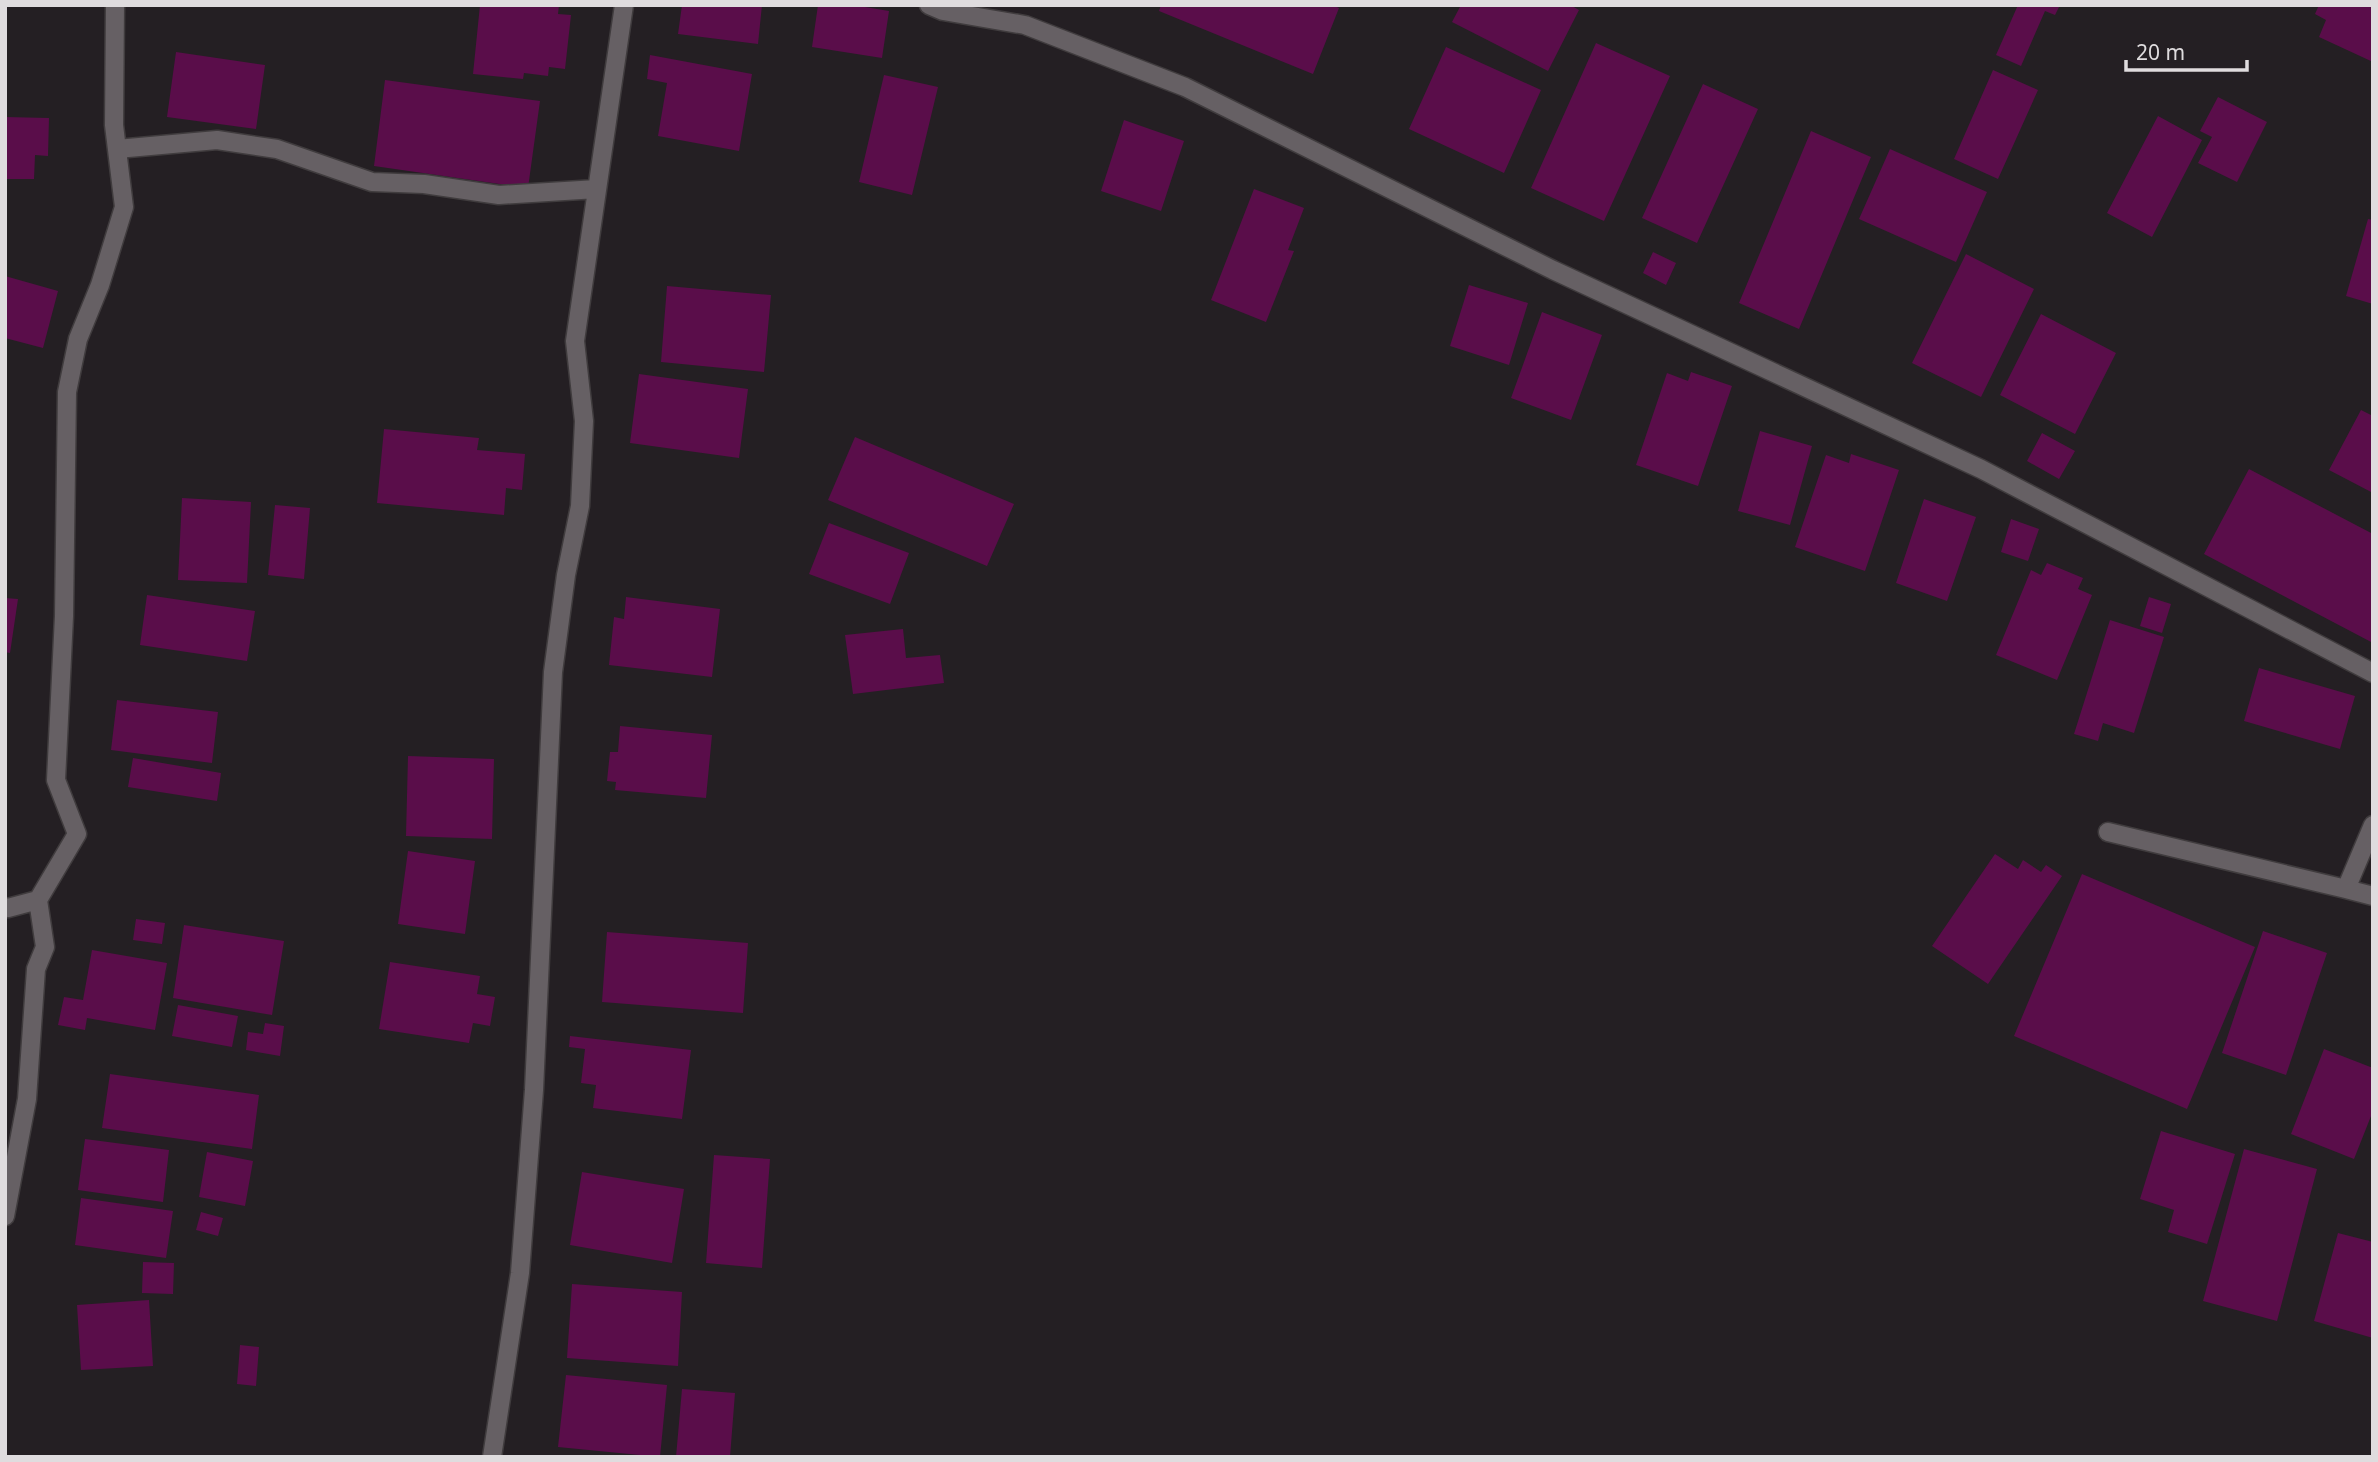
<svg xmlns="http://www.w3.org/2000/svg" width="2378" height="1462" font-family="'Noto Sans',sans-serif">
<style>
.building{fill:#5a0d4a}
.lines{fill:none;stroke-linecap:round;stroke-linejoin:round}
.minor-casing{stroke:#403c3e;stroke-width:21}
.minor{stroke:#666064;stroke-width:18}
</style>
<rect width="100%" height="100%" fill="#241f23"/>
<path class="building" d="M480,5H559L558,14L571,15L565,69L549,67L548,76L524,73L523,79L473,74Z
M682,5H762L758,44L678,34Z
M818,5H853L889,11L882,58L812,47Z
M1161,5H1332L1339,8L1313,74L1159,11Z
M1461,5H1570L1579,10L1548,71L1452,22Z
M2018,5H2060L2055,15L2045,11L2021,66L1996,55Z
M2319,5H2373V62L2319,37L2326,20L2315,14Z
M1596,43L1670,76L1604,221L1531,188Z
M1446,47L1541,90L1504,173L1409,129Z
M176,52L265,65L256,129L167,117Z
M650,55L752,74L739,151L658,136L667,83L647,79Z
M1993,70L2038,90L1998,179L1954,159Z
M884,75L938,87L912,195L859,182Z
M385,80L540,101L528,188L374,166Z
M1703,84L1758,109L1697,243L1642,218Z
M2218,97L2267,122L2237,182L2198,163L2212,137L2200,131Z
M2158,116L2202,140L2152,237L2107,213Z
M5,117L49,118L48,156L35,155L34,179H5Z
M1124,120L1184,141L1161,211L1101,191Z
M1811,131L1871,157L1799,329L1739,303Z
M1890,149L1987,192L1956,262L1859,219Z
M1254,189L1304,208L1288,250L1294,251L1266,322L1211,300Z
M2368,219L2373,220V304L2346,296Z
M1653,252L1676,263L1666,285L1643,273Z
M1966,254L2034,289L1981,397L1912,363Z
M5,276L58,291L43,348L5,338Z
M1469,285L1528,303L1509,365L1450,346Z
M667,286L771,295L764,372L661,362Z
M1542,312L1602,335L1571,420L1511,398Z
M2041,314L2116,353L2075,434L2000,395Z
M1691,372L1732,386L1698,486L1636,465L1667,373L1688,381Z
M639,374L748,389L739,458L630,443Z
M2361,410L2373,416V493L2329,470Z
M384,429L479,438L477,450L525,454L522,490L506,488L504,515L377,503Z
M1760,431L1812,446L1790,525L1738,511Z
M2042,433L2075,451L2059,479L2027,461Z
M855,437L1014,504L987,566L828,500Z
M1851,454L1899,470L1865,571L1795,547L1826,455L1849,463Z
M2249,469L2373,534V643L2204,554Z
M182,498L251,502L247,583L178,580Z
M1924,499L1976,517L1947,601L1896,583Z
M275,505L310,508L304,579L268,575Z
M2011,519L2039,529L2028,561L2001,552Z
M829,523L909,553L890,604L809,574Z
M2047,563L2083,578L2078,589L2092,595L2057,680L1996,655L2031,570L2041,575Z
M147,595L255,611L247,661L140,645Z
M626,597L720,609L712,677L609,665L614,617L624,619Z
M2149,597L2171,604L2162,633L2140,626Z
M5,598L18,599L10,653L5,652Z
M2110,620L2164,637L2134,733L2103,723L2098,741L2074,734Z
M903,629L906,658L940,655L944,683L853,694L845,635Z
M2259,668L2355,696L2340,749L2244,721Z
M117,700L218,712L212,763L111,750Z
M620,726L712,735L706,798L615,790L616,782L607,781L610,752H618Z
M408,756L494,759L492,839L406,836Z
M133,758L221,773L217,801L128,787Z
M408,851L475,861L465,934L398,924Z
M1995,854L2018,869L2023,860L2041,872L2046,865L2062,876L1988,984L1932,946Z
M2082,874L2255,947L2187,1109L2014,1036Z
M136,919L165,923L162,944L133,940Z
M184,925L284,941L272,1015L173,998Z
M2263,931L2327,953L2286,1075L2222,1053Z
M607,932L748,943L743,1013L602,1002Z
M92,950L167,963L155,1030L87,1018L85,1030L58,1025L64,997L83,1000Z
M390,962L480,976L477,994L495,997L490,1026L473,1023L469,1043L379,1029Z
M178,1005L238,1016L232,1047L172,1036Z
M265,1023L284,1026L280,1056L246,1050L248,1032L263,1034Z
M570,1036L691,1050L682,1119L593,1108L596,1085L581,1083L585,1049L569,1047Z
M2324,1049L2373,1068V1111L2354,1159L2291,1134Z
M110,1074L259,1095L252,1149L102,1128Z
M2161,1131L2235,1154L2207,1244L2168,1232L2174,1210L2140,1199Z
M85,1139L169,1150L163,1202L78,1190Z
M2244,1149L2317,1169L2277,1321L2203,1301Z
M207,1152L253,1161L245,1206L199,1197Z
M714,1155L770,1159L762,1268L706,1263Z
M582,1172L684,1189L672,1263L570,1245Z
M81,1198L173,1211L166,1258L75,1245Z
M201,1212L223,1218L218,1236L196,1230Z
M2338,1233L2373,1242V1338L2314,1321Z
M143,1262L174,1263L173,1294L142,1293Z
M572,1284L682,1292L678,1366L567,1358Z
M149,1300L153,1366L81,1370L77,1305Z
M240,1345L259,1347L256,1386L237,1384Z
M566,1375L667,1385L660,1457L558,1447Z
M682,1389L735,1393L730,1457H676Z"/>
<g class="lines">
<g class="minor-casing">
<path id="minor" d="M929,5L943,11L1025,25L1185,87L1553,270L1981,469L2373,673
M117,149L217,140L277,149L372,182L424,184L499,195L597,189
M2373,825L2346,889L2373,896
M2108,832L2346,889
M5,907L8,908L38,900
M5,1216L27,1099L36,969L45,947L38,900L77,834L56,780L64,616L67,392L78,339L100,285L124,207L114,125L115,5
M492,1457L520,1273L534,1090L553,672L566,575L580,506L584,421L575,341L624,5"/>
</g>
<use href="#minor" class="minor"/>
</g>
<rect width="2378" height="1462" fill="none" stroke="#dfdcde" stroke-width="14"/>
<path d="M2126 60v10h121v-10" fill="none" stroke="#dfdcde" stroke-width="3.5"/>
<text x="2136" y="60" font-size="21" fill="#dfdcde" stroke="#241f23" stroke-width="5" paint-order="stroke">20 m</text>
</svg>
